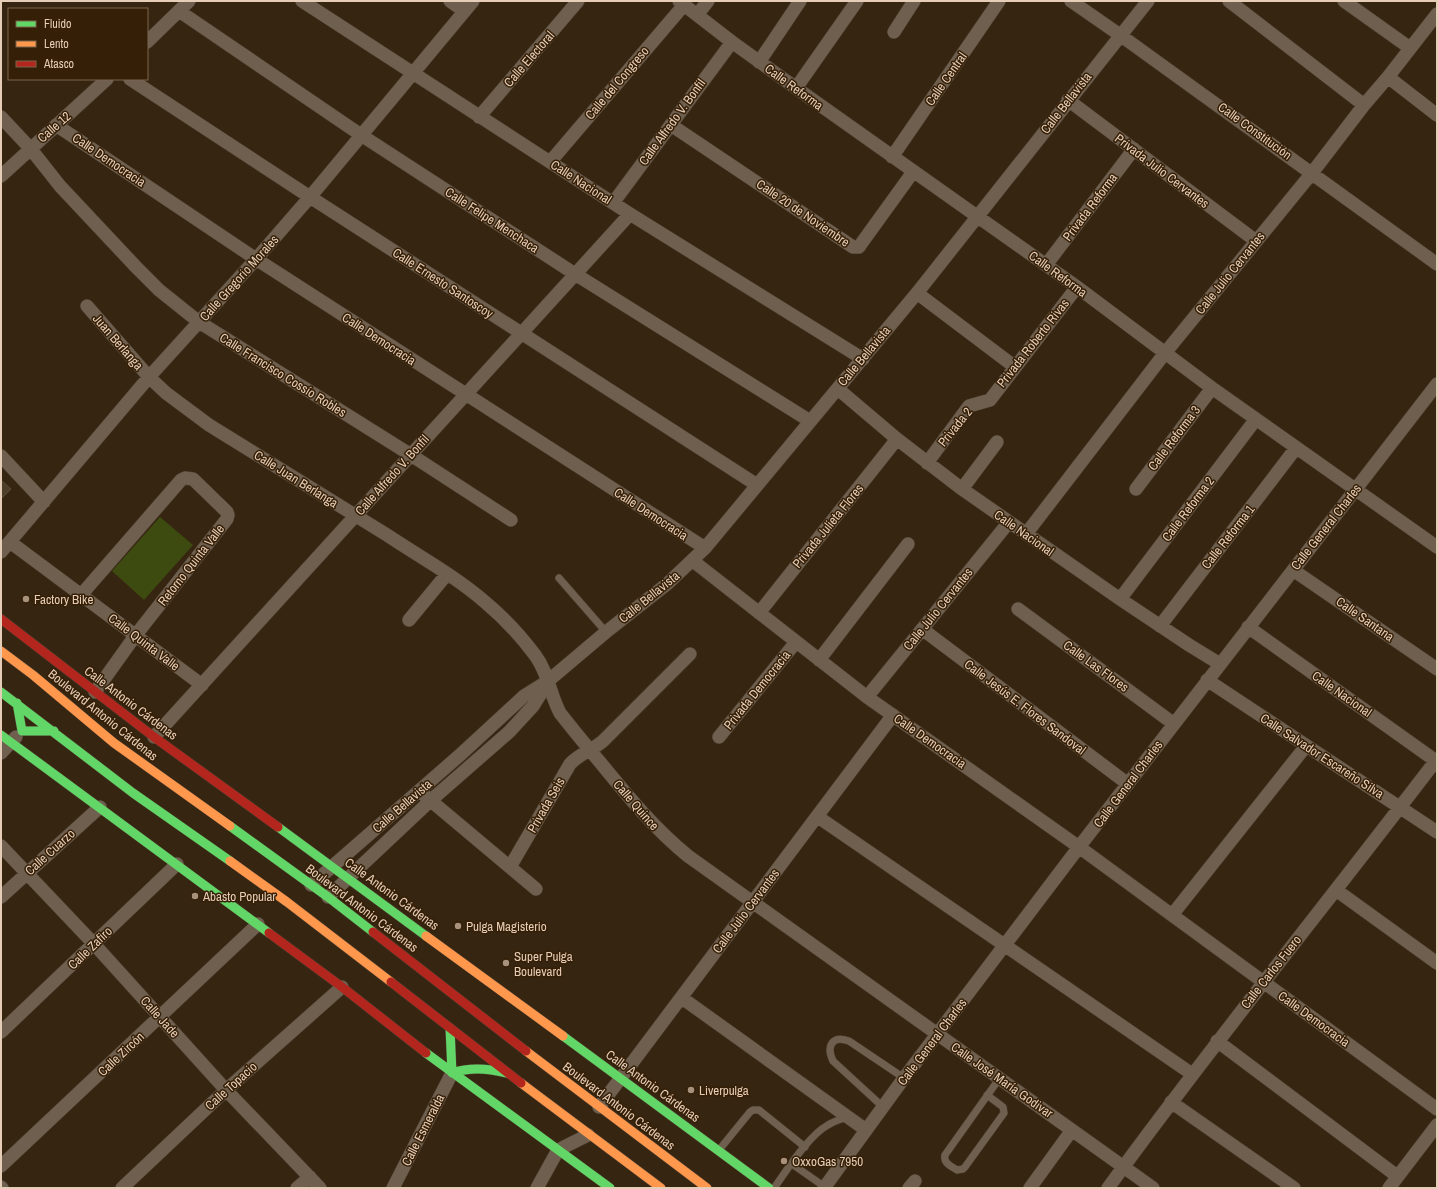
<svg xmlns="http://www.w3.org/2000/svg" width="1438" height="1189" font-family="'Archivo Narrow',sans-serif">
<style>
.green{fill:#3d4b11}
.building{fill:#4c3e28;stroke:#5a4d38}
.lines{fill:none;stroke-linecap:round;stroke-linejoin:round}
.lane-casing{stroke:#4d3f30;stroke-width:8}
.street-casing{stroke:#4d3f30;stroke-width:14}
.fast-casing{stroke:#4d3f30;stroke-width:10}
.slow-casing{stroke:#4d3f30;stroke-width:10}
.jam-casing{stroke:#4d3f30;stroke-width:10}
.lane{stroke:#6e5f4e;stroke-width:7}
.street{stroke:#6e5f4e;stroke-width:13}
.fast{stroke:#63d668;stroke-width:9}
.slow{stroke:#ff974d;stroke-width:9}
.jam{stroke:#b3261e;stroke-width:9}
.poi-dot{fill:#a8927d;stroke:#351f07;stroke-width:1.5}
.labels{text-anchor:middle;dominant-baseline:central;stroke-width:3;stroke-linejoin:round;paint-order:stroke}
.street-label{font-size:13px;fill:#e6cdb7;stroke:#351f07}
.poi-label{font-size:13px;fill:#e6cdb7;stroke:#351f07;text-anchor:start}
</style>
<rect width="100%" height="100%" fill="#362510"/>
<path class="green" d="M160,517L193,545L144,600L112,571Z"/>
<path class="building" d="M1,480L11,489L1,499Z"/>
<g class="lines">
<g class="lane-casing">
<path id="lane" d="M559,578L606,632
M987,1095L1003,1107L1004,1113L965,1167L963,1169L957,1170C951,1166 943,1163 945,1155L999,1079
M883,1107L833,1061C826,1046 832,1035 849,1041L904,1078
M719,1150L750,1112L753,1110H759L805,1147
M792,1164L825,1187
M774,1188C787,1170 809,1135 828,1125C834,1121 841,1119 848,1117"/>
</g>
<g class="street-casing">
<path id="street" d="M302,1L630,214L863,359
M450,1L464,11
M679,1L732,42L796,88L1077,287L1212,388L1437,547
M1071,1L1120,35L1437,264
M1229,1L1364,105
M1344,1L1410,48
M179,11L361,135L575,274L810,421
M697,15L708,1
M894,32L914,1
M147,42L189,1
M759,62L800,1
M1388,77L1437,115
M130,79L310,197L757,485
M796,88L857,1
M1068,100L1256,241
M1,117L30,148L60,186L137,268L159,290L199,322L411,455L511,520
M479,117L578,1
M56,125L256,259L705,548
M671,125L853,247H859L861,244L913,172
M892,157L999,1
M550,162L684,5
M1,176L107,79
M613,203L732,42
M1046,265L1134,149
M917,293L1015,367
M87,306L149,377L166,393L209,425C268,462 328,498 387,535C420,557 455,576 485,602C503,617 520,635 535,655C548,672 550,694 560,713C574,731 589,749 604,767C631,800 655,829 688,856L1153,1188
M838,389L897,439L962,489L1120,599L1189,645L1220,664
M1,456L44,502
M927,463L969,406L990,400L1077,287
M962,489L997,442
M1136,489L1212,388
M1026,534L1165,353L1312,173L1364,105L1388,77L1437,14
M10,542L202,685
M1,552L149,377L256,259L310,197L473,1
M693,561L867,697L1079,847L1437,1109
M1293,570L1437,669
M81,595L181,480L185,478L193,479L227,512L228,515L227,519L135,636L95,692
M1120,599L1256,419
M1018,609L1174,724
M759,613L897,439
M409,620L447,574
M1160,626L1296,448
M1248,627L1436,761
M922,629L1128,784
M819,660L908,544
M1207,680L1437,832
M867,697L1009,522
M154,737L630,214
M719,737L796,642
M1,753L16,737
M424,795L536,889
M818,817L1192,1074
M1,846L94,944L226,1090L320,1188
M510,867L570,764C580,753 593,750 603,741L690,654
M311,885L460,755L524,696L548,681L606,632L667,584L705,548L917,293L1148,1
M1336,890L1437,963
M1,897L100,807
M328,897L430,801L509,732L533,706L548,682
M1172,915L1306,746
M682,998L866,1130
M1,1032L177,864
M1217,1041L1397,1176
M1171,1102L1294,1188
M599,1107L893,715
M1,1166L258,924
M1,1187L2,1188
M122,1188L226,1090L342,987
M297,1188L310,1177
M393,1188L452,1073
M537,1188L558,1150L588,1135
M824,1188L904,1078L1079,847L1437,384
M909,1188L915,1181
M1030,1188L1072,1130
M1108,1188C1214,1042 1328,902 1437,759
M1389,1188L1437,1125"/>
</g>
<g class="fast-casing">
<path id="fast" d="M1,692L133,793L230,861
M17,703L22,731H54
M1,735L269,933
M230,826L328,897L373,932
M278,827L426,936
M450,1028L452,1073C470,1067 487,1068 506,1073
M563,1036L769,1188
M426,1053L610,1188"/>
</g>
<g class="slow-casing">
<path id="slow" d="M1,651L33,675L114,743L230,826
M230,861L287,902L391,982
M426,936L563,1036
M526,1051L707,1188
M521,1083L661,1188"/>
</g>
<g class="jam-casing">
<path id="jam" d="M1,619L154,737L278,827
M373,932L526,1051
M269,933L342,987L426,1053
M391,982L521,1083"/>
</g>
<use href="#lane" class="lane"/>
<use href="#street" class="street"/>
<use href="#fast" class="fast"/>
<use href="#slow" class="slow"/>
<use href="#jam" class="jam"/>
</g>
<g class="poi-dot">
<circle cx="26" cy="599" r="4"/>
<circle cx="195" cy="896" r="4"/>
<circle cx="458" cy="926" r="4"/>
<circle cx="506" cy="963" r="4"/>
<circle cx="691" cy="1090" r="4"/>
<circle cx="784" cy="1161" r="4"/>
</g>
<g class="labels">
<g class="street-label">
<text transform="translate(529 59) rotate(-49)">Calle Electoral</text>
<text transform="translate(946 79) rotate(-55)">Calle Central</text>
<text transform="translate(617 83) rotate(-50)">Calle del Congreso</text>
<text transform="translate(794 87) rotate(36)">Calle Reforma</text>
<text transform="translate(1066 103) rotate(-52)">Calle Bellavista</text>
<text transform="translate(672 122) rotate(-54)">Calle Alfredo V. Bonfil</text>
<text transform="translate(54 127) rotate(-41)">Calle 12</text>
<text transform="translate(1255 131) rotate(36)">Calle Constitución</text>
<text transform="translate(109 160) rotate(34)">Calle Democracia</text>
<text transform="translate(1162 171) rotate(37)">Privada Julio Cervantes</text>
<text transform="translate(581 182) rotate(33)">Calle Nacional</text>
<text transform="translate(1090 207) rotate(-53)">Privada Reforma</text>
<text transform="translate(803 213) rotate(34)">Calle 20 de Noviembre</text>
<text transform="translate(492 220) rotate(33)">Calle Felipe Menchaca</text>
<text transform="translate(1230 273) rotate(-51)">Calle Julio Cervantes</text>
<text transform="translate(1058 274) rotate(36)">Calle Reforma</text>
<text transform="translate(239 278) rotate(-48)">Calle Gregorio Morales</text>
<text transform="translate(443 283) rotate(33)">Calle Ernesto Santoscoy</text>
<text transform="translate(379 339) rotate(33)">Calle Democracia</text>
<text transform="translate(118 342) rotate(49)">Juan Berlanga</text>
<text transform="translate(1033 343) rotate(-52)">Privada Roberto Rivas</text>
<text transform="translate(864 356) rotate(-50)">Calle Bellavista</text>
<text transform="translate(283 375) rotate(32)">Calle Francisco Cossío Robles</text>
<text transform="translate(955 427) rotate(-51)">Privada 2</text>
<text transform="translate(1174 438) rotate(-53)">Calle Reforma 3</text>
<text transform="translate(392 475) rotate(-48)">Calle Alfredo V. Bonfil</text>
<text transform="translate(296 479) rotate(32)">Calle Juan Berlanga</text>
<text transform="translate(1188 509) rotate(-53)">Calle Reforma 2</text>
<text transform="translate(651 514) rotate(33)">Calle Democracia</text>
<text transform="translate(828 526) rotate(-51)">Privada Julieta Flores</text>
<text transform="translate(1326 527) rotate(-52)">Calle General Charles</text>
<text transform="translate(1024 533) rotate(35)">Calle Nacional</text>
<text transform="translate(1228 537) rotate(-52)">Calle Reforma 1</text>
<text transform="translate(191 565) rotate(-52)">Retorno Quinta Valle</text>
<text transform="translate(649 597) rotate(-39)">Calle Bellavista</text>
<text transform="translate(938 609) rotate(-51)">Calle Julio Cervantes</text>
<text transform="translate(1365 619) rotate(35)">Calle Santana</text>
<text transform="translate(144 642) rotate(37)">Calle Quinta Valle</text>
<text transform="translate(1096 666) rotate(36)">Calle Las Flores</text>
<text transform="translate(757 690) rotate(-51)">Privada Democracia</text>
<text transform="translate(1342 694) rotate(35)">Calle Nacional</text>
<text transform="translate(131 703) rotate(37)">Calle Antonio Cárdenas</text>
<text transform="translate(1025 707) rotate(37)">Calle Jesús E. Flores Sandoval</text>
<text transform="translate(103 715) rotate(39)">Boulevard Antonio Cárdenas</text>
<text transform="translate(930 741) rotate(35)">Calle Democracia</text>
<text transform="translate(1322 756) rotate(33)">Calle Salvador Escareño Silva</text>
<text transform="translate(1128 784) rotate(-53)">Calle General Charles</text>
<text transform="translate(546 805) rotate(-60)">Privada Seis</text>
<text transform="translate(636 805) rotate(49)">Calle Quince</text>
<text transform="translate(402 806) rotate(-41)">Calle Bellavista</text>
<text transform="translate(50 852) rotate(-42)">Calle Cuarzo</text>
<text transform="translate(392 894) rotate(36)">Calle Antonio Cárdenas</text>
<text transform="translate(362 908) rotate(37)">Boulevard Antonio Cárdenas</text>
<text transform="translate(746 911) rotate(-53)">Calle Julio Cervantes</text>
<text transform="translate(90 948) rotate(-44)">Calle Zafiro</text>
<text transform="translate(1271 972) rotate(-52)">Calle Carlos Fuero</text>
<text transform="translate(160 1017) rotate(48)">Calle Jade</text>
<text transform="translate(1314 1019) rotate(36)">Calle Democracia</text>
<text transform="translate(932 1042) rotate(-53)">Calle General Charles</text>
<text transform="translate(121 1054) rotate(-43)">Calle Zircón</text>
<text transform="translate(1002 1080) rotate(35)">Calle José María Godivar</text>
<text transform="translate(231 1086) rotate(-42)">Calle Topacio</text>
<text transform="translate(653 1086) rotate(36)">Calle Antonio Cárdenas</text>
<text transform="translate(619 1106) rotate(37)">Boulevard Antonio Cárdenas</text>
<text transform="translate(423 1130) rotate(-63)">Calle Esmeralda</text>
</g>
<g class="poi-label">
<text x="34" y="599">Factory Bike</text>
<text x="203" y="896">Abasto Popular</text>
<text x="466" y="926">Pulga Magisterio</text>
<text x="514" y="956">Super Pulga<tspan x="514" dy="15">Boulevard</tspan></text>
<text x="699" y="1090">Liverpulga</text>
<text x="792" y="1161">OxxoGas 7950</text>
</g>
</g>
<rect width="1438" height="1189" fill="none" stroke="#e6cdb7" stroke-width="4"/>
<rect x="8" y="8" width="140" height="72" fill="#351f07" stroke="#7c654d"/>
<rect x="16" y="21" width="20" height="6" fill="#63d668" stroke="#7c654d"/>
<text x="44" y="28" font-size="12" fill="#e6cdb7">Fluido</text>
<rect x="16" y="41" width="20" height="6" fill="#ff974d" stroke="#7c654d"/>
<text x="44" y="48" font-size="12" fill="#e6cdb7">Lento</text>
<rect x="16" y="61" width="20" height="6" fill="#b3261e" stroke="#7c654d"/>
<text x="44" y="68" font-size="12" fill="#e6cdb7">Atasco</text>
</svg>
